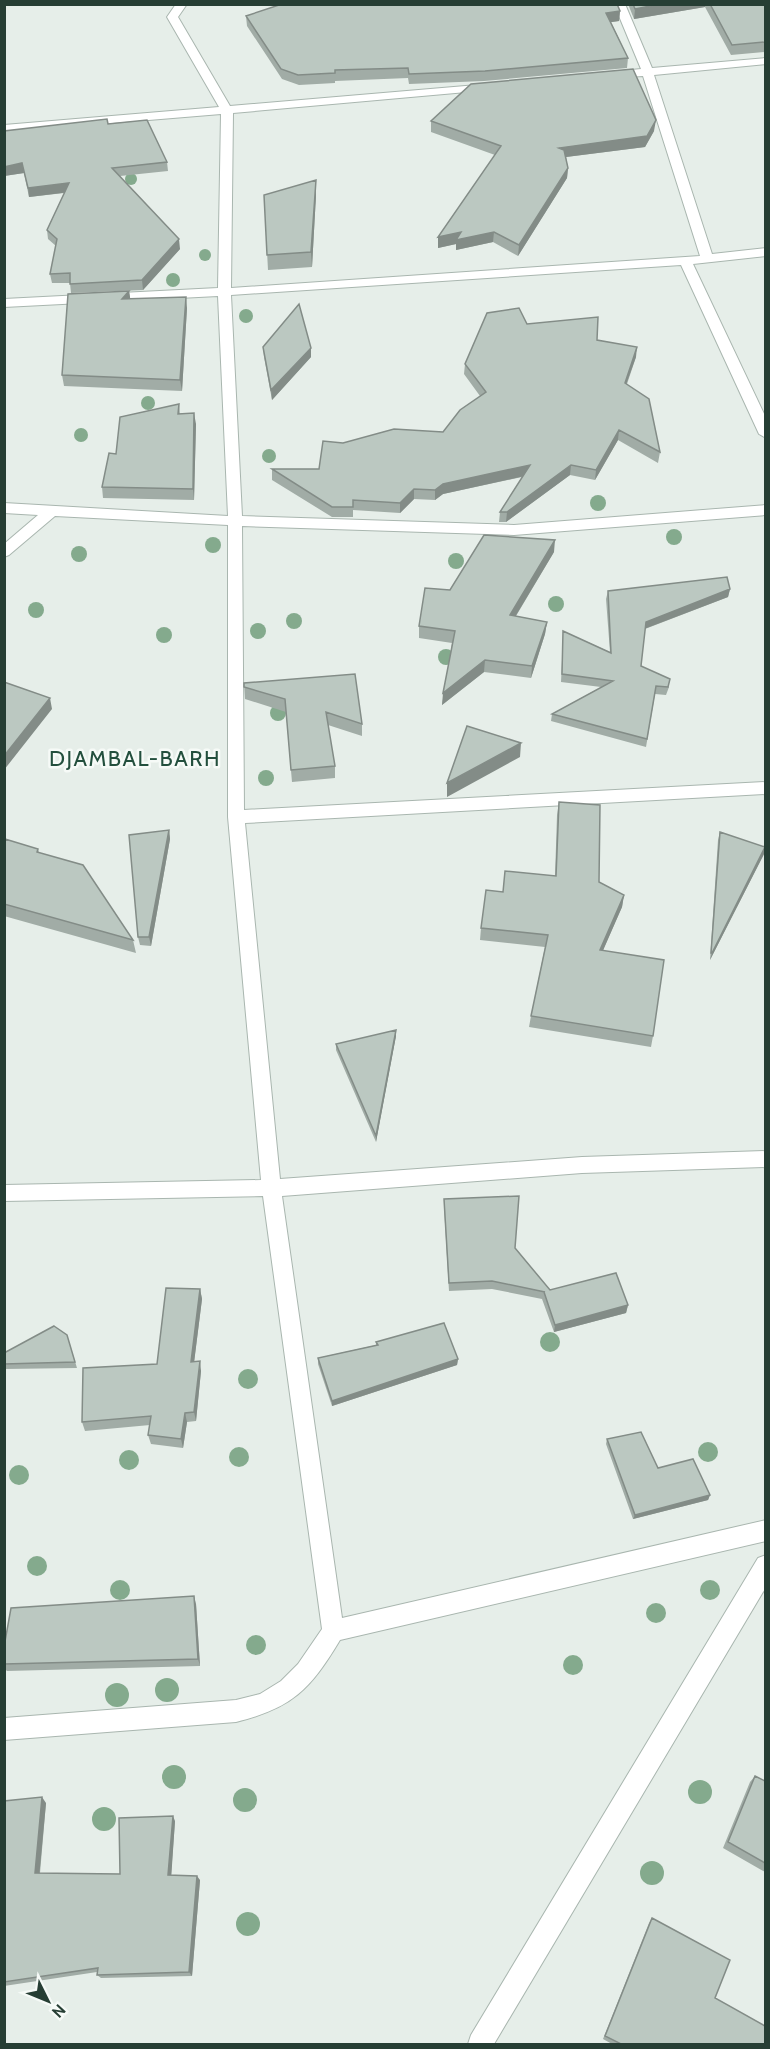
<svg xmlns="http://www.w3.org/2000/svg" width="770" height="2049" font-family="Cabin,sans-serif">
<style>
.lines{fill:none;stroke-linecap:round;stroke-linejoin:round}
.minor-casing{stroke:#a9b6af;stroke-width:2}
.minor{fill:#fff;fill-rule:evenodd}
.tree{fill:#84aa8d}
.wall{fill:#a1aca6}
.shaded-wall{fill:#838c87}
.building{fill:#bbc8c1;stroke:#838c87;stroke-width:1.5}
.labels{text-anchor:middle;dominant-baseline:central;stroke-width:5;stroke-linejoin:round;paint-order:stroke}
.neighbourhood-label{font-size:22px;letter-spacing:1.5px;fill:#234f3d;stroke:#f6faf7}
</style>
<rect width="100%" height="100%" fill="#e6eee9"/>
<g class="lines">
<g class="minor-casing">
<path id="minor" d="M176,4H187L178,17L230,106L489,84L495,87L489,90L233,113L231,288L700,256L643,76L612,78L606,75L612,72L641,69L614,4H625L652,68L766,58V64L654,75L712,254L766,248V256L693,264L766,418V438L759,434L681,265L231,295L242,516L514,525L766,505V515L514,535L242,526L244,810L766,782V794L245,823L280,1179L582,1157L766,1151V1167L582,1173L282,1196L342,1618L766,1520V1541L340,1640C310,1690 292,1708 236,1722L4,1740V1718L236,1700L260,1694L281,1681L298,1664L322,1629L263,1196L4,1201V1185L261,1180L228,817V525L55,516L9,555L4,557V544L38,515L4,513V503L228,516L218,296L4,307V299L218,288L221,114L4,132V125L219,107L167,17Z
M766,1555V1587L494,2044H468L471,2035L758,1558Z"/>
</g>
<use href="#minor" class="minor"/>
</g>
<g class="tree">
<circle cx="131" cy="179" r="6"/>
<circle cx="205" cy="255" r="6"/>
<circle cx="173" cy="280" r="7"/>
<circle cx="246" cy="316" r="7"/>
<circle cx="148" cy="403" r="7"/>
<circle cx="81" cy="435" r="7"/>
<circle cx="269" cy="456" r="7"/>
<circle cx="598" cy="503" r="8"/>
<circle cx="674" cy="537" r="8"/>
<circle cx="213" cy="545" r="8"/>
<circle cx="79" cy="554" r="8"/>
<circle cx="456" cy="561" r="8"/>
<circle cx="556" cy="604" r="8"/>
<circle cx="36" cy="610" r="8"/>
<circle cx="294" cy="621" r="8"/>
<circle cx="258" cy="631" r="8"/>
<circle cx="164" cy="635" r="8"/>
<circle cx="446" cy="657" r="8"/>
<circle cx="278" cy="713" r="8"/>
<circle cx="266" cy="778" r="8"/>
<circle cx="550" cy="1342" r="10"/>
<circle cx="248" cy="1379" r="10"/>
<circle cx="708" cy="1452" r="10"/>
<circle cx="239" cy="1457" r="10"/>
<circle cx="129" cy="1460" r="10"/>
<circle cx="19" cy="1475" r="10"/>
<circle cx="37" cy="1566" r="10"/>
<circle cx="120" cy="1590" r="10"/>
<circle cx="710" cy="1590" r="10"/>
<circle cx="656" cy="1613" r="10"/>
<circle cx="256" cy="1645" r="10"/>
<circle cx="573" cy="1665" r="10"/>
<circle cx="167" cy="1690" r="12"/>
<circle cx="117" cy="1695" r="12"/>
<circle cx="174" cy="1777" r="12"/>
<circle cx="700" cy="1792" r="12"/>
<circle cx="245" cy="1800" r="12"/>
<circle cx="104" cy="1819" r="12"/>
<circle cx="652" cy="1873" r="12"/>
<circle cx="248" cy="1924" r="12"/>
</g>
<path class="wall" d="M628,4H765V52L731,55L705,7L634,19Z
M620,11L619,21L611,22L628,58L627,68L484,81L409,84L408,78L335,81V83L299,85L282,79L247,26L246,16Z
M431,121L654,131L645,147L566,157L568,168L567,178L518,256L493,242L456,250V244L438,248V237L495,155L431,132Z
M108,124L167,162L168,171L120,176L180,249L143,290L71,293L70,283H52L50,274L56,246L48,239L47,230L64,193L29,197L24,173L4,176V131Z
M264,195H316L312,267L268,270Z
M129,291L130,298L187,308L182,391L64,386L62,375Z
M527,324L597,340L636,357L627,384L660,452L658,463L618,440L595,480L570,475L506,522H499L500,512L522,477L443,494L435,500L414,499L400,513L353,510V517H332L272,480V469H319L343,443L443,432L480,396L464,374L465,364Z
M263,347L311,357L272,400L264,357Z
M179,404L180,414L196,424L194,500L103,498L102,487L116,454Z
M554,552L516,616L547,622L545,634L531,678L484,672L442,705L452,643L419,638V626L450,590Z
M730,589L728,597L645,629L641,666L669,687L666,695L655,694L646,747L551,721L552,714L601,687L561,682L563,639V631L610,652L606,599L608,591Z
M244,683L362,724V736L328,725L335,766V778L292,782L286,712L245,699Z
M559,802L599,882L624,895L622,907L603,950L653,1036L651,1047L529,1027L531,1016L545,947L480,940L481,928L503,892L555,876L557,815Z
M169,830L170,839L151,946L140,945L138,937Z
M720,832L764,854L710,960L718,840Z
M4,840L38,849L39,853L133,940L136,953L4,916Z
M396,1036L376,1142L336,1050V1044Z
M444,1199L515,1248L550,1290L628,1305L626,1313L554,1332L542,1299L492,1289L449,1291L444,1207Z
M200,1289L202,1299L194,1362L201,1371L196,1421L187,1422L183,1448L151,1444L148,1435L150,1425L85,1431L82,1422L157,1364Z
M67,1335L77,1368L4,1369V1353Z
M376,1342L458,1359L457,1365L332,1406L318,1364V1358L376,1345Z
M607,1439L658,1468L710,1495L708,1500L633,1519L606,1444Z
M196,1604L200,1666L7,1671L4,1668V1647Z
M755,1776L765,1781V1872L723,1848L750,1782Z
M4,1801L46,1803L40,1873L120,1874L175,1821L171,1875L200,1880L192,1976L101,1978L97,1975V1972L4,1986Z
M652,1918L715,1998L765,2044H612L603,2039L649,1923Z"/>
<path class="shaded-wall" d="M660,4H705V7L634,19L635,9Z
M620,11L619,21L605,23L606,13Z
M656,120L654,131L645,147L558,158L559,148Z
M22,163L24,173L4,176V167Z
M568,168L567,178L518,256L519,245Z
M316,180V195L312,267L311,252Z
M69,183L70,192L29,197L28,188Z
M461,232H494L493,242L456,250V244L438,248V237Z
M179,239L180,249L143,290L142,280Z
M129,291L131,303L122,299Z
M186,297L187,308L182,391L180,380Z
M637,347L636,357L623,393L625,383Z
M311,348V357L272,400L271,390Z
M194,413L196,424L194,500L193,489Z
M619,430L618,440L595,480L596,470Z
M530,465L529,475L443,494L435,500V490L443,484Z
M571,465L570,475L506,522L507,512Z
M414,489V499L400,513V503Z
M555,540L554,552L509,627L510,615Z
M730,589L728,597L644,629L646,622Z
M547,622L545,634L531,678L532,666Z
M485,660L484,672L442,705L443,693Z
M50,698L52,709L4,770V756Z
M521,743L520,757L447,797V783Z
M169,830L170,839L151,946L149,937Z
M765,847L764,854L710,960L712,953Z
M624,895L622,907L598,962L600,950Z
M396,1030V1036L376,1142V1136Z
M200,1289L202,1299L193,1371L191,1362Z
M628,1305L626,1313L554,1332L555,1325Z
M458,1359L457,1365L332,1406V1401Z
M200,1361L201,1371L196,1421L194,1412Z
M185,1413L187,1422L183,1448L181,1439Z
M710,1495L708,1500L633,1519L635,1515Z
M194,1596L196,1604L200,1666L198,1659Z
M42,1797L46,1803L39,1878L35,1873Z
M173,1816L175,1821L171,1880L168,1875Z
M197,1876L200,1880L192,1976L189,1972Z"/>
<path class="building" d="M282,4H617L620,11L606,13L628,58L485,71L409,74L408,68L335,70V73L298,75L281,69L246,16Z
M633,4H660L635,9Z
M710,4H765V42L732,45Z
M633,69L656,120L647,136L559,148L564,150L568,168L519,245L494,232L456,240L461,232L438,237L501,146L431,121L471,84Z
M107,119L108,124L147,120L167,162L112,168L179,239L142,280L70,284V273L50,274L57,239L47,230L69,183L28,188L22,163L4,167V131Z
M316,180L311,252L267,255L264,195Z
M129,291L122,299L186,297L180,380L62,375L68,294Z
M299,304L311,348L271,390L263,347Z
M519,308L527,324L598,317L597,340L637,347L625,383L649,399L660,452L619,430L596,470L571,465L507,512H500L530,465L443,484L435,490L414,489L400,503L353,500V507H332L272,469H319L323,441L343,443L394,429L443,432L460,410L486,392L465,364L487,313Z
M179,404L178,414L194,413L193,489L102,487L109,453L116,454L120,417Z
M484,535L555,540L510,615L547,622L532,666L485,660L443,693L455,631L419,626L425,588L450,590Z
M727,577L730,589L646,622L641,666L670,679L668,687L656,686L647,739L552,714L613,681L562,674L563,631L611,653L608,591Z
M355,674L362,724L326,712L335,766L291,770L285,699L244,687V683Z
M4,682L50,698L4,756Z
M467,726L521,743L447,783Z
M559,802L600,805L599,882L624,895L600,950L664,960L653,1036L531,1016L548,935L481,928L486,890L503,892L505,871L556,876Z
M169,830L149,937H138L129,835Z
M720,832L765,847L712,953H711Z
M5,839L38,849L37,852L83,865L133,940L4,904Z
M396,1030L376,1136L336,1044Z
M519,1196L515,1248L550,1290L616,1273L628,1305L555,1325L544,1292H545L492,1281L449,1283L444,1199Z
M166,1288L200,1289L191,1362L200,1361L194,1412L185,1413L181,1439L148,1435L151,1416L82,1422L83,1368L157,1364Z
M444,1323L458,1359L332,1401L318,1358L378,1345L376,1342Z
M54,1326L67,1335L75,1362L4,1364V1353Z
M641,1432L658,1468L693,1459L710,1495L635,1515L607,1439Z
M194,1596L198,1659L4,1664V1647L11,1608Z
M755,1776L765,1781V1863L728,1842Z
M42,1797L35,1873L120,1874L119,1818L173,1816L168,1875L197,1876L189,1972L97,1975L98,1968L4,1982V1801Z
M652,1918L730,1960L715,1998L765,2026V2044H621L605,2036Z"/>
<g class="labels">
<g class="neighbourhood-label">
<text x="135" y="758">DJAMBAL-BARH</text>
</g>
</g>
<rect width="770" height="2049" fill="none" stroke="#263e34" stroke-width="12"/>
<g transform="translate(48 2001) rotate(133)" stroke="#f6faf7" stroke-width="4.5" paint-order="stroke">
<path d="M0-4.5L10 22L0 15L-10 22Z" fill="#263e34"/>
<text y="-9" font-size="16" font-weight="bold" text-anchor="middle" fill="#263e34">N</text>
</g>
</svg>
